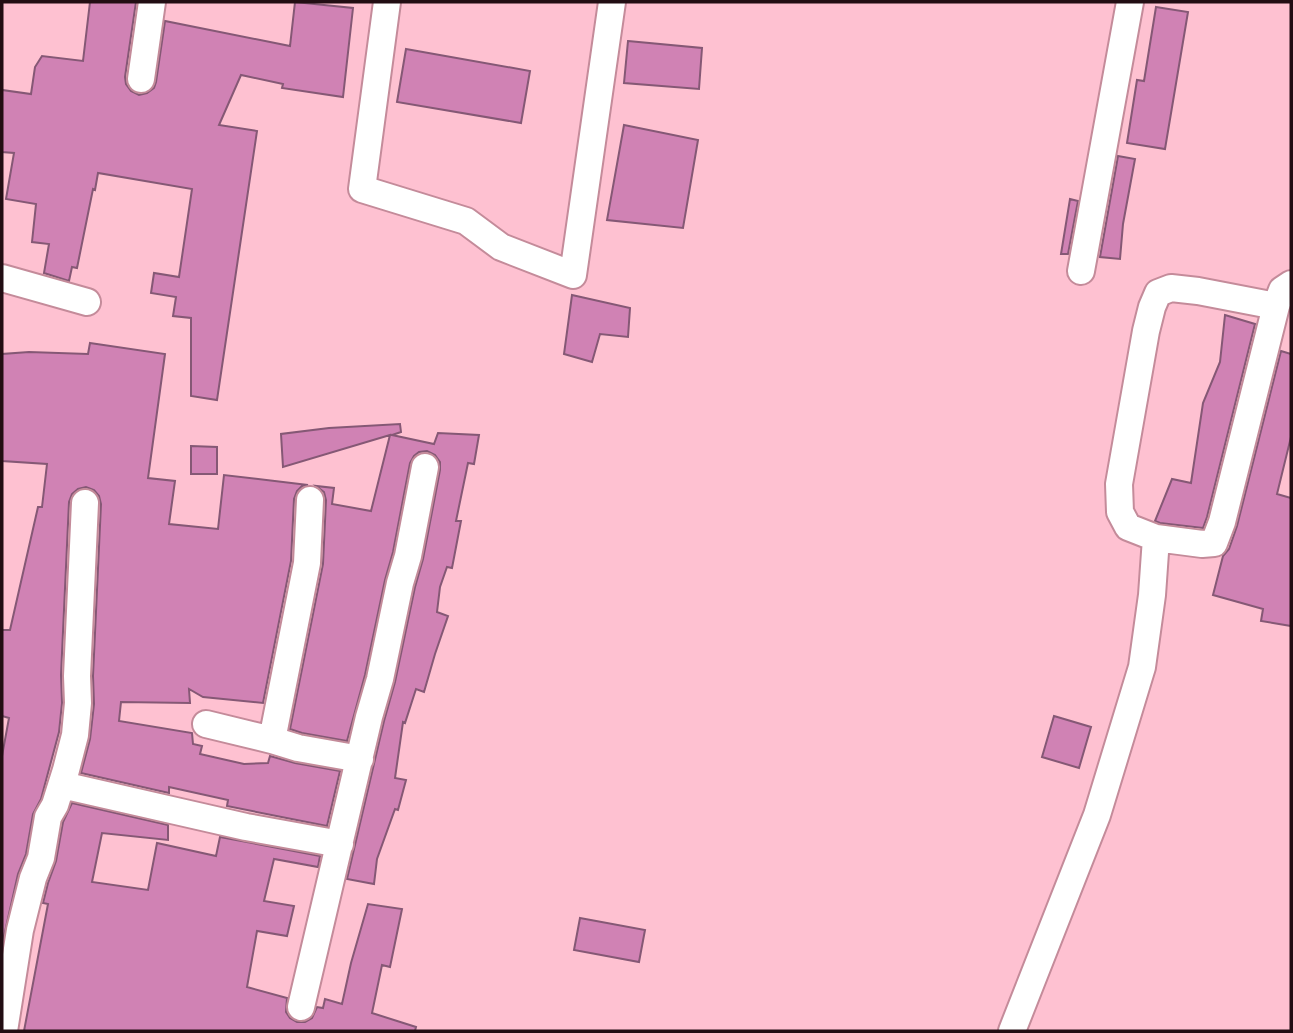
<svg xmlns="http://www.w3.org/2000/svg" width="1293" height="1033" font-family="Manrope,sans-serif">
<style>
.building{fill:#d082b4;stroke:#855875;stroke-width:2}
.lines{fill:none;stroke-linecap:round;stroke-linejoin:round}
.minor-casing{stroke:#c48b9a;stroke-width:30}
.minor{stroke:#fff;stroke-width:26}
</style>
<rect width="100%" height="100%" fill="#fec1d1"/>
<path class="building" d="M90,2H136L125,77L126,84L131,91L139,95L147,93L154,88L156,82L165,21L290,46L295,2L353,8L343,97L282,88L283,84L241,75L219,125L257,131L217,400L191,396V318L173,316L176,297L151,293L154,273L179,277L192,189L98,173L95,190L93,189L77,268L72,267L69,281L44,273L49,244L32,242L36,204L6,199L14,153L2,152V90L31,94L35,67L42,56L83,61Z
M1156,7L1188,12L1165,149L1127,143L1137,80L1144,81Z
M628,41L702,48L699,89L624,83Z
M406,49L530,71L521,123L397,102Z
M624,125L698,140L683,228L607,220Z
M1118,156L1135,159L1123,224L1120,259L1100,257Z
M1070,199L1078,201L1068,254H1061Z
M572,295L630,308L628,337L600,334L592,362L564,354Z
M1225,315L1255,324L1207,517L1203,528L1160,523L1155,521L1172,479L1191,483L1203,403L1220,362Z
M90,343L165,354L148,478L175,481L169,524L218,529L224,475L308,485L302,486L297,491L294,499L291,561L263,703L203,697L189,689L190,703L121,702L119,721L192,733L193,744L202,746L200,754L244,764L268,763L270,756L295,763L340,771L327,826L227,806L228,800L169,787V793L81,773L90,739L94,704L93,676L101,504L99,496L94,490L86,487L78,489L72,494L69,502L61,675L62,703L59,732L41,799L33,814L26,854L18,874L2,945V756L9,718L2,716V630H10L38,507H42L47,464L2,461V354L29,352L88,354Z
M1281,351L1291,354V437L1277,494L1291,498V626L1261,621L1263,609L1213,595L1223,556L1229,549L1237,526Z
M400,424L401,432L392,435L434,444L438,433L479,435L474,464L468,463L456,521H461L452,568L447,567L440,587L437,612L448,616L435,654L424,692L416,689L405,723L403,722L395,778L406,780L398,810L395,809L377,859L374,884L347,879L384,721L395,682L415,587L423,559L440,470V462L435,455L427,451L419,452L414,456L410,463L393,552L385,580L365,675L347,741L302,733L290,729L323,564L326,500L324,492L316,486L334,488L332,504L371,511L390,435L283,467L281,434L329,428Z
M191,446L217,447V474H191Z
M1054,716L1091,727L1079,768L1042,757Z
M72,803L168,825V840L102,833L92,882L148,890L157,843L216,856L220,837L320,856L318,867L274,859L264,901L294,906L287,936L257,931L247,987L287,998L286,1012L290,1018L297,1022H305L312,1018L317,1007L323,1008L325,999L342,1004L351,963L368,904L402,909L390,967L382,965L372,1013L416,1027L415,1031H24L48,904L43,903L48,883L56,861L63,822Z
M580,918L645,930L639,962L574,950Z"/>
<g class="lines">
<g class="minor-casing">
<path id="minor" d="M387,2L362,189L466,221L501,247L573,275L612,2
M141,79L152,2
M1081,271L1130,2
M2,278L87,302
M1276,306L1198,291L1171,288L1158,293L1152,307L1146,331L1119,484L1120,512L1128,527L1156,538L1202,544L1214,543L1222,522L1276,306L1282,290L1291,284
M206,724L272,740L298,748L360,759
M272,740L307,563L310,500
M62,785L246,827L340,844
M301,1007L369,717L380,679L400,583L408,556L425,467
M4,1031L20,930L33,878L41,858L48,817L55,805L66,770L75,735L78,703L77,676L85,503
M1012,1031L1097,815L1142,667L1152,595L1156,538"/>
</g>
<use href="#minor" class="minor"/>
</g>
<rect width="1293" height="1033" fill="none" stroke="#220d13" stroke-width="7"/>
</svg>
